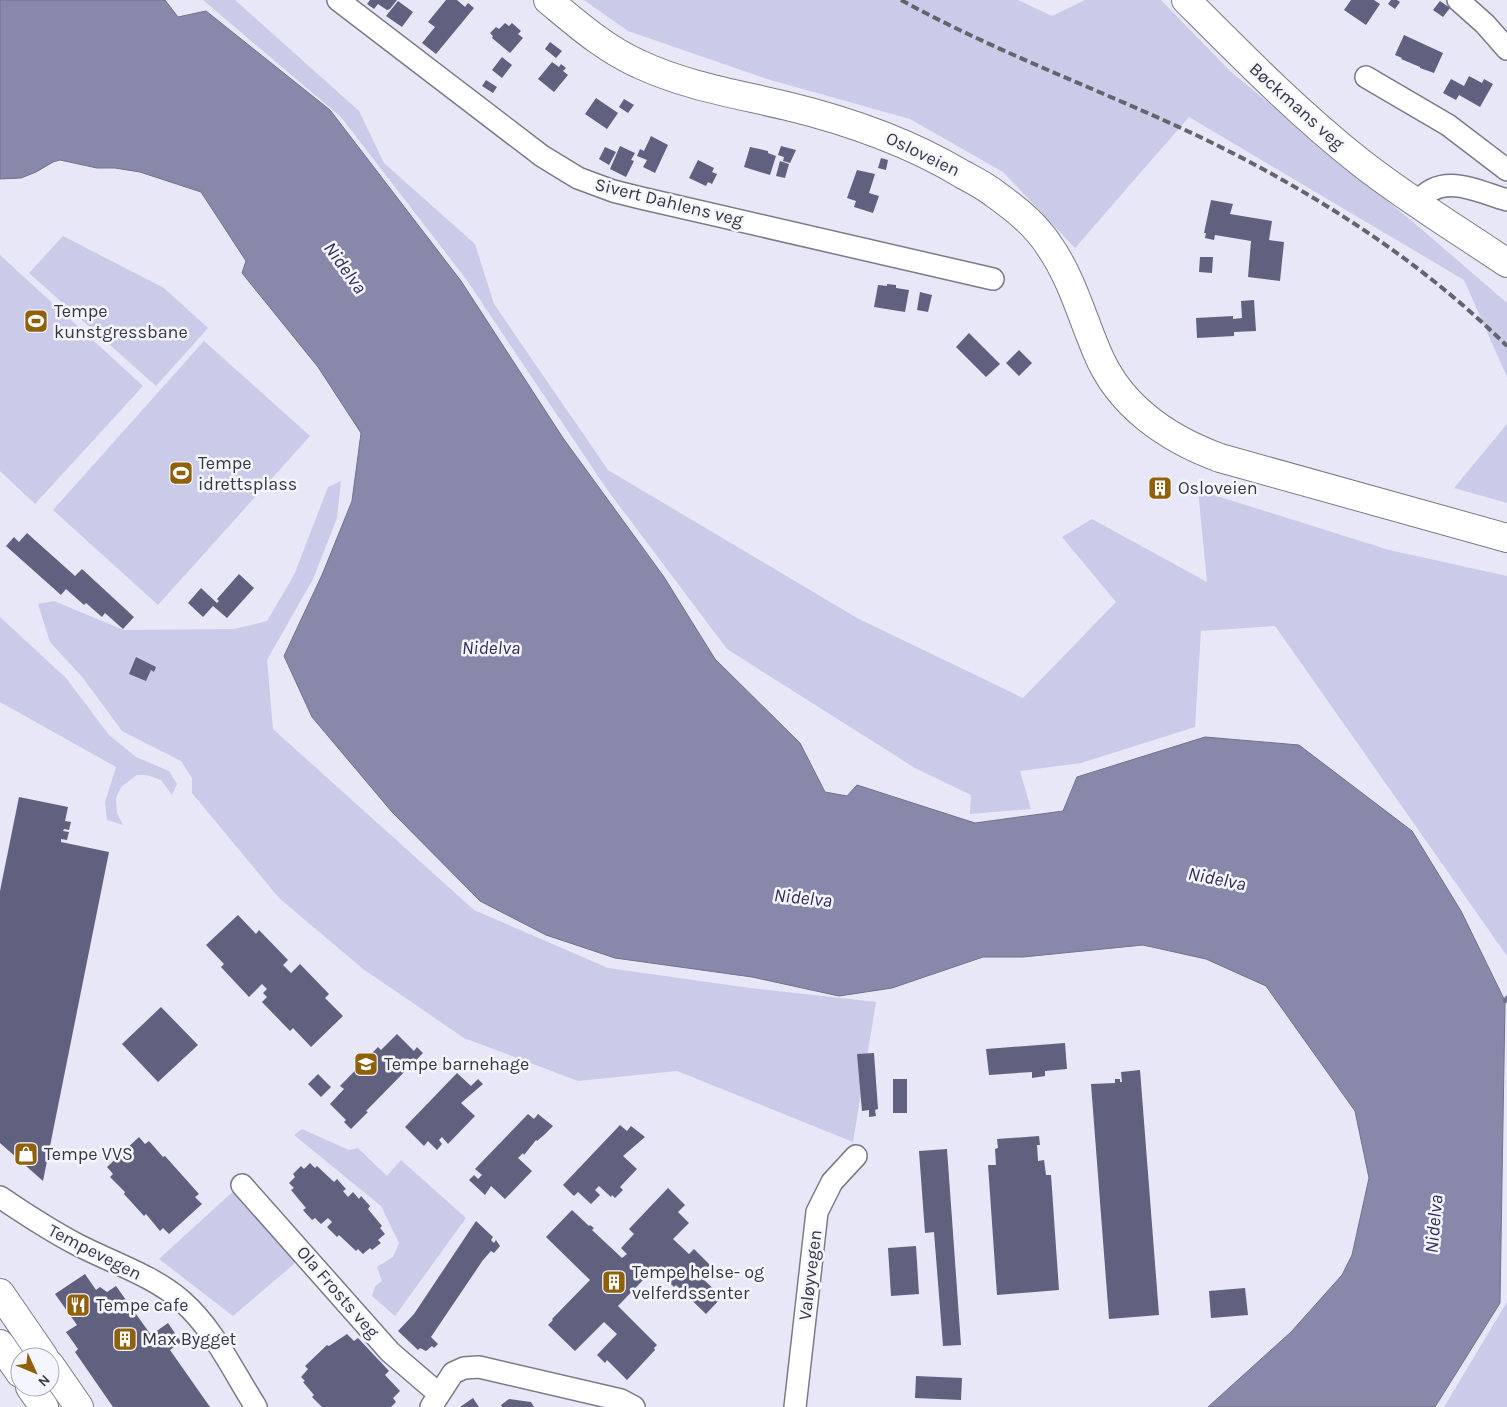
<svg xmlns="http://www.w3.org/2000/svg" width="1507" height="1407" font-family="Karla,sans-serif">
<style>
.green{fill:#cacbe9}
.water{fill:#8889aa;stroke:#70718a}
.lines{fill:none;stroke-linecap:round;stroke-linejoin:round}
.stream{stroke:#70718a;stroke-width:4.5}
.building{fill:#60607f}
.minor-casing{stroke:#7a7a89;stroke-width:24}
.major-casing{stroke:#7a7a89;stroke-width:30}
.highway-casing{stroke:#7a7a89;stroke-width:30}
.minor{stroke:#fff;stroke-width:21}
.major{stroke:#fff;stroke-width:28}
.highway{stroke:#fff;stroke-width:28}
.rail{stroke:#64646c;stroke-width:4;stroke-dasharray:8 4;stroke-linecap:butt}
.labels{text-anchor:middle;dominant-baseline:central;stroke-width:5;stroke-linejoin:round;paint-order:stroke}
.street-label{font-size:18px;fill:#38383e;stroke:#f5f5ff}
.poi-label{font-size:18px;fill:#38383e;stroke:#f5f5ff;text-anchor:start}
.water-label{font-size:19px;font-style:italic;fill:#302d5a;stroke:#f5f5ff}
</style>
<rect width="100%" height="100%" fill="#e7e7f8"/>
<path class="green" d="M203,0H235L359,111L384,163L475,244L494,304L608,470L857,618L1023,698L1116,602L1062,537L1092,519L1207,582L1198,490L1389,550L1507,576V956L1275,626L1201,631L1195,727L1081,763L1020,771L1031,809L970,814L971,795L915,768L727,649L606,488L466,279L341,117Z
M584,0H1018L1052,16L1085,0H1161L1230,71L1419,227L1507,303V377L1464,280L1189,117L1075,248L1003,172L910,119L767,79L628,31Z
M63,236L164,288L208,328L156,386L29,273Z
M0,255L143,386L35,504L0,471Z
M204,341L310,436L158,605L53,510Z
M1507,424V503L1454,488Z
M341,481L337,518L313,579L267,660L273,729L474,910L608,968L750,988L876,1002L853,1142L677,1071L578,1081L464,1038L363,969L279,898L192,793V778L181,761L122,731L83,678L50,642L38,604L54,601L124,630L234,629L267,621L294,575L328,487Z
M0,617L66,678L109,735L136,757L169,771L177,784L172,795L161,780L147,775H137L121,787L116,798L117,813L123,825L107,820L105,802L116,767L0,702Z
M302,1129L349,1150L358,1148L387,1176L401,1160L466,1218L395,1316L372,1296L375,1286L382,1281L377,1267L393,1257L399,1243L381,1206L294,1135Z
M239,1186L301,1258L233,1316L159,1259Z
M1507,1302V1407H1444Z"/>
<path class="water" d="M0,0H165L178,17L206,11L330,110L461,281L563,438L664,577L715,659L800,743L825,792L847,796L857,785L975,823L1063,811L1077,777L1205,737L1299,745L1412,831L1461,911L1505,1001L1500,1303L1435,1407H1208L1291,1332L1342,1275L1352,1255L1369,1178L1355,1111L1266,986L1206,959L1143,945L1023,957H983L892,988L839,996L752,977L615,958L546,935L480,901L392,812L312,717L284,656L322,575L352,501L361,433L318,367L242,273L246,261L201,192L140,172L115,168H97L60,160L53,162L36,172L21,178L0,179Z"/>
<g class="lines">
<path class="stream" d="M1505,1001L1507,998"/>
</g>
<path class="building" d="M370,0H397L390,9L387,10L378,4L374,9L367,4Z
M446,0H457L465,7L468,3L474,8L436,54L422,43L435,27L428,22Z
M1351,0H1374L1380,4L1366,25L1344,10Z
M1391,0H1397L1400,2L1395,9L1388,4Z
M398,1L413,12L402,27L386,16Z
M1440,1L1450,8L1443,17L1433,10Z
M505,23L509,26L512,23L521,31L518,34L523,38L510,53L492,38L493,36L490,33L496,27L499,29Z
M1404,35L1443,53L1434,73L1420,68V67L1401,59L1402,58L1395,55Z
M550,42L562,51L556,58L545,49Z
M502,57L512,65L502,78L492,70Z
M552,62L559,67L561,64L566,68L563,71L568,75L554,92L538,79Z
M1469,76L1482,83L1484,79L1493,84L1480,107L1459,95L1456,100L1443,93L1451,79L1464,86Z
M486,80L497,87L493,93L482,86Z
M596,98L618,113L607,129L585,114Z
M624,99L634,105L628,113L619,107Z
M651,136L668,145L655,173L643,167L647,160L637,156L640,149L644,151Z
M620,146L635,153L631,160L634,161L626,177L610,169Z
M781,146L796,150L790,163L783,161L784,157L778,155Z
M605,147L616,152L609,165L599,159Z
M750,147L768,151V153L776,156L770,175L744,167Z
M881,158L888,160L886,170L878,168Z
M698,160L714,168L712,172L717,174L712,184L708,182L706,186L689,178Z
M780,161L789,164L785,178L776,176Z
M857,170L875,174L869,193L879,196L873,213L854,207L856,201L847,198Z
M1211,200L1233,204L1230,214L1272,221L1269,240L1284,242L1280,281L1248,277L1251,241L1215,235L1214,240L1205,238L1206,233H1204Z
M1200,257H1213L1212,273L1199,272Z
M887,284L896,285V288L909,290L905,312L874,307L878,285L887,286Z
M920,292L932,295L928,312L917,310Z
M1254,300L1256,331L1234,332V336L1197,338L1196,318L1233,316V319L1242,318L1241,301Z
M969,333L1000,364L986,377L956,347Z
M1019,350L1032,363L1019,376L1006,363Z
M1158,476L1167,478L1164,494L1155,492Z
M27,533L75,576L82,569L134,617L123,629L105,613L102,617L86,603L84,605L66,589L61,595L6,546L14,537L19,542Z
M239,574L254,588L227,618L213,606L203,617L188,603L201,588L217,603L219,601L217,599Z
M136,657L156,667L154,672L151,670L146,681L129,674Z
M19,797L68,807L65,821L71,822L69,830L64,829L63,831L69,832L67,840L61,839V842L109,852L43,1181L0,1143V891Z
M238,915L256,934L259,930L288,960L283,965L291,973L300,964L329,994L325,998L343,1016L311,1047L293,1028L290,1031L262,1002L267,997L263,993L267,989L262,984L249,997L221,967L224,964L206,945Z
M161,1007L198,1045L158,1082L122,1044Z
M397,1034L414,1051L417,1047L423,1053L366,1111L368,1112L351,1129L344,1122L346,1120L330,1104L344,1089L340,1086L378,1047L381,1050Z
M1065,1043L1067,1069L1045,1071V1076L1032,1078V1072L989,1075L986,1049Z
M874,1053L878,1109L875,1110L876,1116L869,1117V1110L862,1111L857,1054Z
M1140,1070L1159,1315L1109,1319L1091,1084L1115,1083V1079H1120V1082H1122L1121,1072Z
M457,1073L471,1086L478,1079L483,1084L461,1103L475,1116L448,1144L442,1137L439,1140L442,1144L437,1150L428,1141L424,1146L405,1127Z
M318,1074L331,1087L321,1097L308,1084Z
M893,1079H907V1113H893Z
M528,1114L534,1119L538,1114L553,1126L544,1135L537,1141L536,1140L524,1155L523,1153L518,1158L532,1171L505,1199L491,1186L485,1195L469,1180L474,1175L478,1179L482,1175L475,1169Z
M620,1125L627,1131L631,1126L645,1137L623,1156L637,1169L620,1187L623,1190L615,1198L612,1195L611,1197L599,1186L595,1190L600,1195L591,1204L578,1192L574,1196L563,1185Z
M1039,1136L1040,1145H1037L1038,1161L1044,1160L1046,1175H1051L1059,1290L997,1295L988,1165H996L995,1149L998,1148L997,1139Z
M139,1137L145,1144L149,1141L163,1157L165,1156L199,1194L195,1197L202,1204L169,1234L163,1228L160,1231L146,1214L144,1216L124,1194L125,1192L110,1177L113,1174L107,1167Z
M947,1149L961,1345L943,1346L934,1232L925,1233L919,1151Z
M310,1163L315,1168L317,1166L334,1182L337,1179L346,1189L343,1191L348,1197L353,1192L359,1199L361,1196L370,1206L368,1209L382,1226L380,1228L385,1234L378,1240L381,1243L372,1250L370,1248L363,1254L358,1249L356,1251L339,1235L337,1237L327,1227L332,1222L328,1218L321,1224L315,1218L312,1220L303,1210L306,1208L291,1190L294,1188L289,1183L295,1177L293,1174L301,1166L304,1169Z
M668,1188L685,1205L678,1212L689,1223L673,1239L689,1254L694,1249L710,1265L700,1276L722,1297L706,1314L676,1285L674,1287L658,1271L652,1277L636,1263L631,1267L644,1279L618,1306L657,1345L654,1348L655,1350L627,1380L607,1360L605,1363L597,1355L617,1334L604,1322L575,1351L548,1325L553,1320L552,1319L590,1280L546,1237L572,1210L589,1226L590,1225L594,1228L592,1230L622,1258L627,1254L621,1248L634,1234L629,1229Z
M476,1221L493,1237L491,1240L494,1243L496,1240L500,1246L494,1253L491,1251L483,1260L431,1337L438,1344L434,1348L432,1346L426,1351L420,1348L418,1350L398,1331L414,1314Z
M916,1246L919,1294L891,1296L888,1248Z
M85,1274L96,1290L100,1287L107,1292L116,1286L151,1335L168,1323L181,1342L170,1350L210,1407H113L75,1352L78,1349L66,1332L77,1325L55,1294Z
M1245,1288L1248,1315L1211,1318L1209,1291Z
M347,1334L354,1341L358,1338L389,1371L385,1375L400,1391L393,1398L396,1402L391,1407H322L312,1397L314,1395L303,1382L305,1381L301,1377L308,1369L305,1366L327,1345L329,1346Z
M916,1376L962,1378L961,1400L915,1398Z
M473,1398L479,1407H460Z
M509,1399L531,1402L534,1407H502L501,1405Z"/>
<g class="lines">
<g class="minor-casing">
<path id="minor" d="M338,0L542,156L578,178L613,191L641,198L993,279
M1458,0L1485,24L1507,49
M1366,77L1448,125L1507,170
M1417,203C1441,171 1476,191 1507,200
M242,1185L390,1352L439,1394
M0,1197C25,1214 51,1231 78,1245C111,1262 154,1276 182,1301C214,1329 233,1371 256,1407
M431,1407L453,1373L464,1368L479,1367L621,1400L634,1407
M795,1407L817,1212L832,1182L856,1156"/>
</g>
<g class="major-casing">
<path id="major" d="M1186,0C1242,56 1298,113 1360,162C1407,199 1458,230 1507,263
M0,1293L44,1357
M0,1344L20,1373
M50,1365L79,1407
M30,1387L44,1407"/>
</g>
<g class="highway-casing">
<path id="highway" d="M548,0C577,24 605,49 639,64C686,86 737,94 787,106C849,121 907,141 962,174C973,180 985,186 995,194C1016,209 1036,225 1050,247C1072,279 1082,317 1097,352C1119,406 1168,439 1220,458L1507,538"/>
</g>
<use href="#minor" class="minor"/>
<use href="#major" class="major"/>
<use href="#highway" class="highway"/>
<path class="rail" d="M901,0C996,52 1098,89 1196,135C1309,189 1418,258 1507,346"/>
</g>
<defs>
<g id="stadium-square" transform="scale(1.25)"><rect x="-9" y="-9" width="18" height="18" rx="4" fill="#90600b" stroke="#f5f5ff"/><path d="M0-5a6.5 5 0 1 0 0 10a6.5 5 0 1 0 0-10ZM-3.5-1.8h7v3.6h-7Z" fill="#fff"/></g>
<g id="building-square" transform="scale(1.25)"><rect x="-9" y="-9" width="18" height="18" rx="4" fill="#90600b" stroke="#f5f5ff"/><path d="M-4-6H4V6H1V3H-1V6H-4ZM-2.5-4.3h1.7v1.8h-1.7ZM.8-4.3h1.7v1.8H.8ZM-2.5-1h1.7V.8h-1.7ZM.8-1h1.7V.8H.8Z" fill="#fff"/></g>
<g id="school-square" transform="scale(1.25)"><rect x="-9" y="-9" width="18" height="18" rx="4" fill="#90600b" stroke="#f5f5ff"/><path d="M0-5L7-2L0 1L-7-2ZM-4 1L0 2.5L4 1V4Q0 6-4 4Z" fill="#fff"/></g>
<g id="shop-square" transform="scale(1.25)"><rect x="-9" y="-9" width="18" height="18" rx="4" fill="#90600b" stroke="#f5f5ff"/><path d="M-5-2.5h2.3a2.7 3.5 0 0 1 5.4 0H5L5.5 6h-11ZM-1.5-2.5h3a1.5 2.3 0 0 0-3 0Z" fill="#fff"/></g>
<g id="restaurant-square" transform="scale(1.25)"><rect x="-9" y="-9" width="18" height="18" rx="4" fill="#90600b" stroke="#f5f5ff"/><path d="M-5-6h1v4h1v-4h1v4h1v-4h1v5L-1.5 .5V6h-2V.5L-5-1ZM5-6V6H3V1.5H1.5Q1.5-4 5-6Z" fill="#fff"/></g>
</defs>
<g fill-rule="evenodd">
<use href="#stadium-square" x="36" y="321"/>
<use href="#stadium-square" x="181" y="473"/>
<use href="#building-square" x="1160" y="488"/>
<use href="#school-square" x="366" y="1064"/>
<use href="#shop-square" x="26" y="1154"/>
<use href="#building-square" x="614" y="1282"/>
<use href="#restaurant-square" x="78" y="1305"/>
<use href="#building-square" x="125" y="1339"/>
</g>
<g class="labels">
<g class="street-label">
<text transform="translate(1297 106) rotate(42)">Bøckmans veg</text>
<text transform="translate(923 154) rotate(26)">Osloveien</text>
<text transform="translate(669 202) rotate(14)">Sivert Dahlens veg</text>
<text transform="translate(95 1252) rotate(27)">Tempevegen</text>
<text transform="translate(810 1275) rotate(-83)">Valøyvegen</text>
<text transform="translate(338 1292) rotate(49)">Ola Frosts veg</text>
</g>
<g class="poi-label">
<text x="54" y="311">Tempe<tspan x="54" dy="21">kunstgressbane</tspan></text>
<text x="198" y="463">Tempe<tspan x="198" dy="21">idrettsplass</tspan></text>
<text x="1178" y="488">Osloveien</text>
<text x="384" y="1064">Tempe barnehage</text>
<text x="44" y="1154">Tempe VVS</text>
<text x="632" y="1272">Tempe helse- og<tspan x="632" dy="21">velferdssenter</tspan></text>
<text x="96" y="1305">Tempe cafe</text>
<text x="142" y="1339">Max Bygget</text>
</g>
<g class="water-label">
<text transform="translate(345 268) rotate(54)">Nidelva</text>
<text x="491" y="648">Nidelva</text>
<text transform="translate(1217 879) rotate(11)">Nidelva</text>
<text transform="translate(803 898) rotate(6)">Nidelva</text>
<text transform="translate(1434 1224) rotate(-85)">Nidelva</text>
</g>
</g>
<g transform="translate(35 1372) rotate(134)"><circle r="24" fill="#f5f5ff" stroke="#a9a9b2"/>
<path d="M0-4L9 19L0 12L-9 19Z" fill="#90600b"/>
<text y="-8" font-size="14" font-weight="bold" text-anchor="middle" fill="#38383e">N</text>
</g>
</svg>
